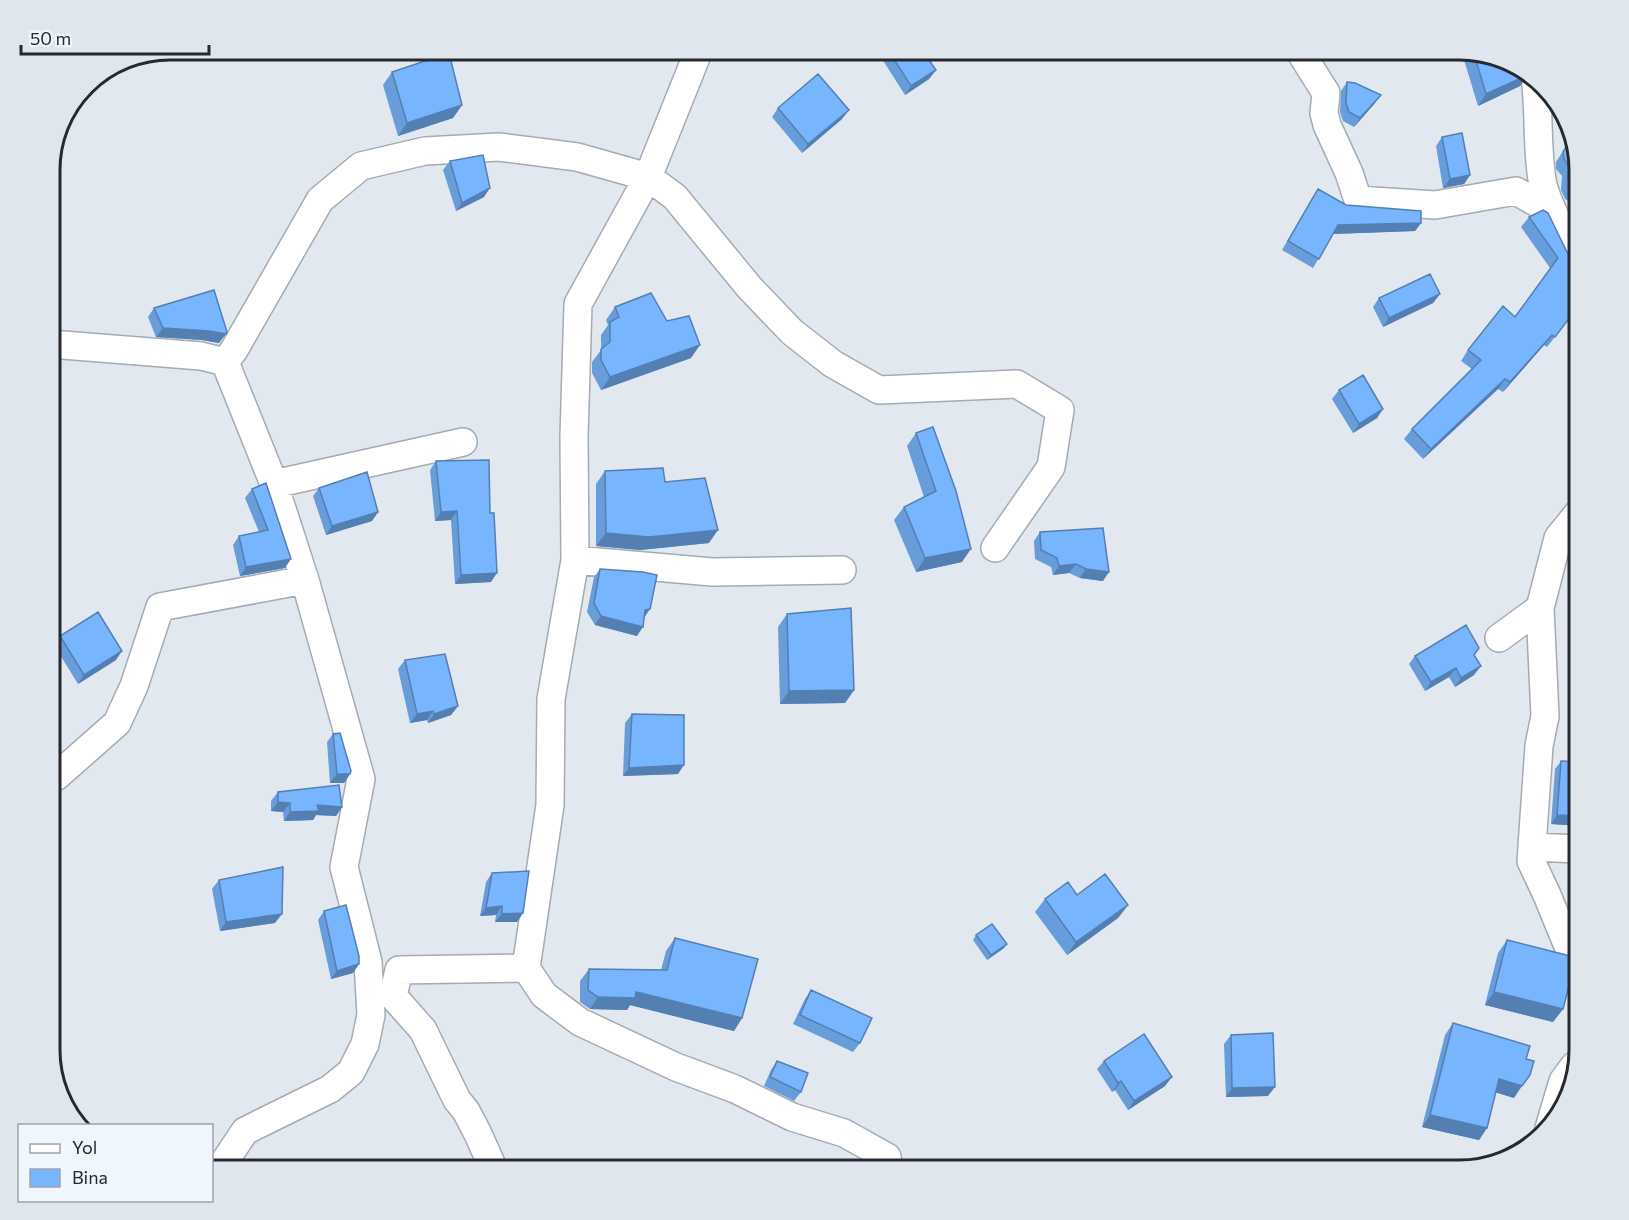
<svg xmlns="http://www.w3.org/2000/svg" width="1629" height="1220" font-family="Commissioner,sans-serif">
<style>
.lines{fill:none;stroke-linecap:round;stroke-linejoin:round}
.minor-casing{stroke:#a5abb2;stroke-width:30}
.minor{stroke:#fff;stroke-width:27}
.wall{fill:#669dda}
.shaded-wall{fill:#537fb2}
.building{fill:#77b6fe;stroke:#537fb2;stroke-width:1.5}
.rim{fill:none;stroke:#272a2d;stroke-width:3}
</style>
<rect width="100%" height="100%" fill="#e2e8f0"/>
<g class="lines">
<g class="minor-casing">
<path id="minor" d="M699,50L648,177L578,304L574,436L575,560L712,572L842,570
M1299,50L1326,93L1324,113L1327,125L1349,173L1358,200L1435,205L1516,191L1553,212
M1535,77C1540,113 1536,150 1543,185C1547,201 1555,215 1561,229C1567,241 1569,252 1579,261
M50,344L201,356L225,362
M225,362L234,350L320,200L361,166L425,151L499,147L577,157L648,177L675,197L749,287L792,332L833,364L879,390L1017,384L1060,410L1051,467L995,548
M274,484L463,442
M1579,512L1558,538L1540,608L1545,716L1539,746L1531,861L1547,895L1579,973
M575,560L551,699L550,805L526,968L544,995L580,1022L676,1067L735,1089L792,1117L844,1133L887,1157L889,1170
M1499,638L1540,608
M50,780L57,776L117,723L134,686L160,607L305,580
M1532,847L1579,849
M1549,1128L1563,1081L1574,1066
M219,1170L245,1131L330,1089L351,1072L365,1044L371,1015L368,962L344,867L361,779L305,580L274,484L225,362
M494,1170L478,1134L466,1111L457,1100L423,1030L393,996L399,970L526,968"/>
</g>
<use href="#minor" class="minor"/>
</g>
<path class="wall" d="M878,50H922L936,70L929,79L905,95L877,51Z
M1390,50H1404L1393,55Z
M1461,50L1528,73L1520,86L1478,106Z
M392,72L462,105L453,118L398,136L383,85Z
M1347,82L1375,103L1354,127L1343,121L1340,112L1341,91Z
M778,108L842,119L802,153L772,117Z
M1442,137L1470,175L1464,184L1443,188L1436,146Z
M1572,137L1580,170V208L1565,199L1561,190L1562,176L1556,169V162Z
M450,161L484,197L456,211L443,170Z
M1318,189L1346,205L1421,223L1415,231L1333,234L1313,268L1282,250L1312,198Z
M1529,217L1567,252L1575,262L1580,264V305L1547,347L1544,345L1503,392L1498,389L1423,459L1404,439L1412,429L1472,369L1461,361L1468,350L1515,317L1550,268L1521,227Z
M1440,294L1433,303L1383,327L1373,307L1379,298Z
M615,307L667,321L691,358L601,390L592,373V362L601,350V335L608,325L606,320Z
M154,308L227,332L219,343L202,340L156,337L148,317Z
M1339,390L1383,409L1377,418L1353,433L1332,399Z
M916,433L962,562L916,572L894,520L904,507L924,497L907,446Z
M436,461L491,582L455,584L451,520L435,521L430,470Z
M605,471L665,482L709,543L640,550L596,546V484Z
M319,488L378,512L372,521L326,535L313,496Z
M252,489L285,568L240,576L233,545L239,536L259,532L245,498Z
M1040,532L1103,581L1080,578L1069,573L1053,575L1051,567L1035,559L1034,541Z
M600,569L644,618L637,636L595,625L587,612L594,577Z
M787,614L854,690L845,703L780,704L778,627Z
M60,636L116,660L78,684L54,645Z
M1474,655V675L1455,687L1449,677L1425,691L1409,664L1415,656Z
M405,660L458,706L451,715L428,723L427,720L410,723L398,669Z
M632,714L678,774L623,776L625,723Z
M333,734L350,774L344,783H330L327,742Z
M1561,761L1580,826L1551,824L1555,769Z
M278,792L342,807L336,816L316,815L313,820L284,821L283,812L271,811V801Z
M492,873L523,913L517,922H495L496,915L480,916L486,882Z
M219,880L275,923L220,931L212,889Z
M1077,895L1128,905L1118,918L1067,955L1035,912L1045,899Z
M324,911L359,964L353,973L331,979L318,920Z
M976,935L1004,948L987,960L973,940Z
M675,938L742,1018L734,1031L630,1005L627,1010L590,1009L580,1002V981L589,969L661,970L666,951Z
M1507,940L1563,1009L1553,1022L1485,1005L1498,953Z
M811,990L860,1043L853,1052L793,1024L805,999Z
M1453,1023L1514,1098L1495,1092L1487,1128L1479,1140L1422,1127L1445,1035Z
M1231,1035L1268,1096L1226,1097L1224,1044Z
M777,1061L801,1092L794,1101L764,1086L771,1070Z
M1104,1061L1165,1086L1128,1110L1115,1090L1112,1092L1097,1069Z"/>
<path class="shaded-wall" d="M1398,50H1404L1393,55Z
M936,70L929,79L905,95L911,86Z
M1528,75L1520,86L1478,106L1486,94Z
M1381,95L1375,103L1354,127L1360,118Z
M462,105L453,118L398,136L407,123Z
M849,110L842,119L802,153L808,144Z
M1470,175L1464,184L1443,188L1450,179Z
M490,188L484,197L456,211L462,203Z
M1421,223L1415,231L1332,234L1338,225Z
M1440,294L1433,303L1383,327L1389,318Z
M163,328L209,331L226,334L219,343L202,340L156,337Z
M1552,335L1544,345L1503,392L1510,382Z
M700,345L691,358L601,390L610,377Z
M1505,379L1498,389L1423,459L1431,449Z
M1383,409L1377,418L1353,433L1359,424Z
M457,511L451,520L435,521L441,512Z
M378,512L372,521L326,535L332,526Z
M718,530L709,543L640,550L596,546L606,533Z
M971,549L962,562L916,572L925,558Z
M291,559L285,568L240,576L246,567Z
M1076,564L1069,573L1053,575L1059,566Z
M1086,569L1109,572L1103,581L1080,578Z
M497,573L491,582L455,584L461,575Z
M650,609L644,618L645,610Z
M601,616L643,627L637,636L595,625Z
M122,651L116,660L78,684L84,675Z
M1481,666L1474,675L1455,687L1461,678Z
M1456,668L1449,677L1425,691L1431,682Z
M854,690L845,703L780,704L789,691Z
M458,706L451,715L428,723L434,714Z
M433,711L427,720L410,723L417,714Z
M684,765L678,774L623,776L629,768Z
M337,774H350L344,783H330Z
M278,802L290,803L283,812L271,811Z
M317,805L342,807L336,816L316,815L313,820L284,821L290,812Z
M1557,815L1580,816V826L1551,824Z
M1128,905L1118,918L1067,955L1076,942Z
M502,906L496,915L480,916L486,908Z
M523,913L517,922H495L502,914Z
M282,914L275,923L220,931L226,922Z
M1007,944L1004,948L987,960L991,955Z
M359,964L353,973L331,979L337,971Z
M636,992L742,1018L734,1031L630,1005L627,1010L590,1009L598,997Z
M1494,992L1563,1009L1553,1022L1485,1005Z
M1172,1077L1165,1086L1128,1110L1134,1101Z
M1499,1079L1522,1086L1514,1098L1491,1091Z
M1121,1081L1115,1090L1112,1092L1118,1083Z
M1275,1087L1268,1096L1226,1097L1232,1088Z
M1430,1115L1487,1128L1479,1140L1422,1127Z"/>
<path class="building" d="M888,50H922L936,70L911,86Z
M449,53L462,105L407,123L392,72Z
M1474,54L1528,73V75L1486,94Z
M818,74L849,110L808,144L778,108Z
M1347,82L1355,83L1381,95L1360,118L1349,112L1346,103Z
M1462,133L1470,175L1450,179L1442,137Z
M1572,137L1580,170V193L1572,189L1568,179L1569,166L1564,159L1563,152Z
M483,155L490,188L462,203L450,161Z
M1318,189L1346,205L1421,211V223L1338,225L1319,259L1288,241Z
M1543,210L1548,213L1567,252L1575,262L1580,264V304L1555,337L1552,335L1510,382L1505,379L1431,449L1412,429L1481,360L1468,350L1503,306L1515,317L1558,258L1529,217Z
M1430,274L1440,294L1389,318L1379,298Z
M214,290L227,332L226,334L209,331L163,328L154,308Z
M651,293L667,321L689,316L700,345L610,377L601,360V349L610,342V322L619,317L615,307Z
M1363,375L1383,409L1359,424L1339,390Z
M933,427L956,491L971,549L925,558L904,507L936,491L916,433Z
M489,460L490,513H494L497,573L461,575L457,511L441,512L436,461Z
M663,468L665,482L705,478L718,530L649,537L606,533L605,471Z
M367,472L378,512L332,526L319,488Z
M266,483L291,559L246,567L239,536L268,530L252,489Z
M1103,528L1109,572L1086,569L1076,564L1059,566L1057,558L1041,550L1040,532Z
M600,569L643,572L657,575L650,609L645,610L643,627L601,616L594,603Z
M851,608L854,690L789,691L787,614Z
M98,612L122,651L84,675L60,636Z
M1466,625L1479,648L1474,655L1481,666L1461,678L1456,668L1431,682L1415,656Z
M445,654L458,706L434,714L433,711L417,714L405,660Z
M632,714L684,715V765L629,768Z
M340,733L351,771L350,774H337L333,734Z
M1561,761L1580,762V816L1557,815Z
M339,785L342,807L317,805L319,811L290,812V803L278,802V792Z
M283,867L282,914L226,922L219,880Z
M529,871L523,913L502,914V906L486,908L492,873Z
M1105,874L1128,905L1076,942L1045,899L1068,882L1077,895Z
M346,905L359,956V964L337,971L324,911Z
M992,924L1007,944L991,955L976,935Z
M675,938L758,959L742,1018L636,992L635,998L598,997L588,990L589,969L667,970Z
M1507,940L1570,956L1574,966L1563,1009L1494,992Z
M811,990L872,1018L860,1043L800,1015Z
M1453,1023L1530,1046L1526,1059L1534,1061L1530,1075L1522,1086L1499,1079L1487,1128L1430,1115Z
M1273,1033L1275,1087L1232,1088L1231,1035Z
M1144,1034L1172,1077L1134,1101L1121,1081L1118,1083L1104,1061Z
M777,1061L808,1073L801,1092L770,1077Z"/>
<path d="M0 0H1629V1220H0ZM170 60H1459A110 110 0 0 1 1569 170V1050A110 110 0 0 1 1459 1160H170A110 110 0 0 1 60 1050V170A110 110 0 0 1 170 60Z" fill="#dfe6ed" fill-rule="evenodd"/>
<path class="rim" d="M170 60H1459A110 110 0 0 1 1569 170V1050A110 110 0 0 1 1459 1160H170A110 110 0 0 1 60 1050V170A110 110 0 0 1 170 60Z"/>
<rect x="18" y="1124" width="195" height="78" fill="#eff6fe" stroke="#9fa4aa" stroke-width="1.5"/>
<rect x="30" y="1144" width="30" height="9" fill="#ffffff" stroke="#9fa4aa" stroke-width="1.5"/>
<text x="72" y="1154" font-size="18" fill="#272a2d">Yol</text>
<rect x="30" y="1169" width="30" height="18" fill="#77b6fe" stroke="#9fa4aa" stroke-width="1.5"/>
<text x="72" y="1184" font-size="18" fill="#272a2d">Bina</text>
<path d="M21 45v9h188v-9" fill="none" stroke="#272a2d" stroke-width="3"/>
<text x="30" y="45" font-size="18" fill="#272a2d" stroke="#eff6fe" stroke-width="4.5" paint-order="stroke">50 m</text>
</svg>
